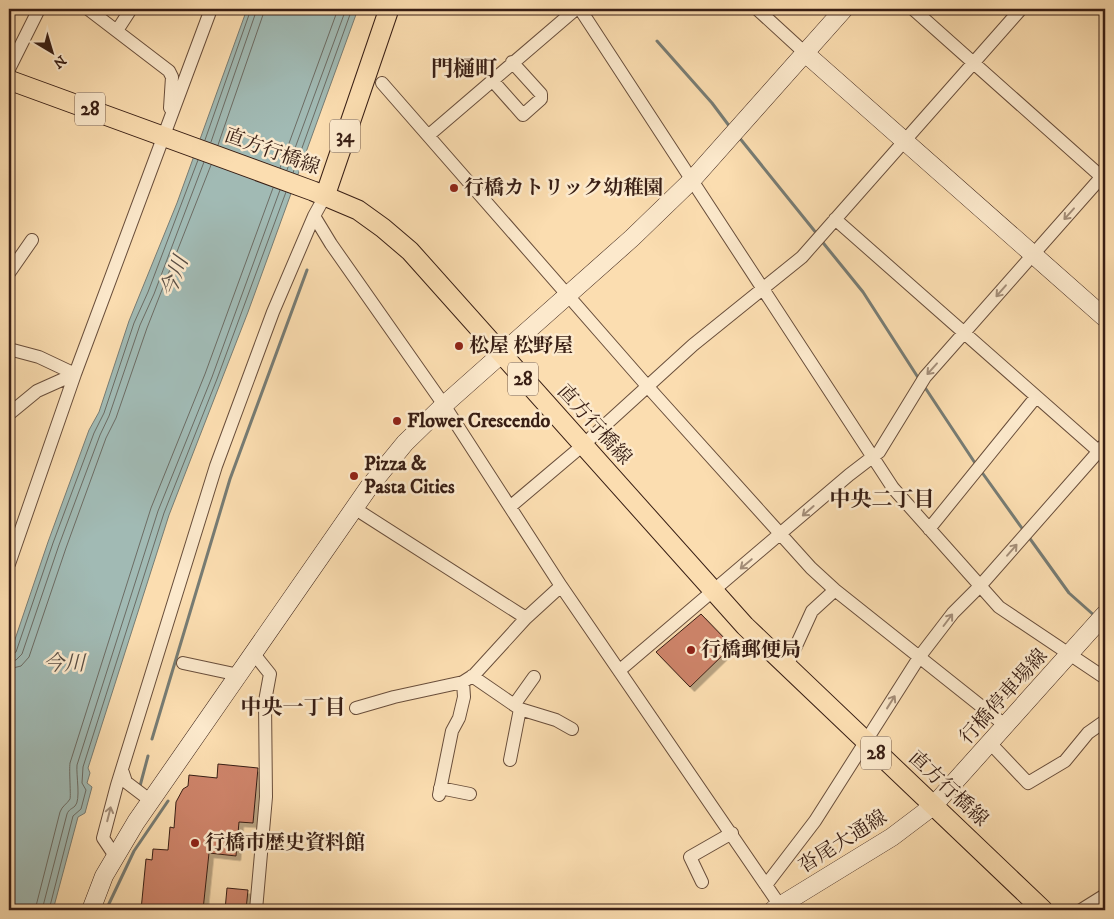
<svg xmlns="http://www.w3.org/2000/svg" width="1114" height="919" font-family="'IM FELL DW Pica','Noto Serif JP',serif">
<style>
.water{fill:#a1bab4;stroke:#777c74}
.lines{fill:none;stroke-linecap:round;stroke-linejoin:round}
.shore{stroke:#6c6c64;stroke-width:1}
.stream{stroke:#777c74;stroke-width:3}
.building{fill:#ce846a;stroke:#381e14;filter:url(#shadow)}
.street-casing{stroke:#694e3b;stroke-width:14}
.secondary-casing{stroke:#381e14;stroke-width:19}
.primary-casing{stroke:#381e14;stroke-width:21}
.street{stroke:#fce9cc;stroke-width:12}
.secondary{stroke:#fce9cc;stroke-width:18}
.primary{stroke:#fbddb0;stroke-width:19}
.oneway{stroke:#a48e79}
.poi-dot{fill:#8f2418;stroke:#fce9cc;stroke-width:2}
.labels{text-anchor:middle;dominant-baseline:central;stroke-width:5;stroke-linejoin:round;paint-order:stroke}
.shield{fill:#fce9cc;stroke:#735b4b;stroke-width:1}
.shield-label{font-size:19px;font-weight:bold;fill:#381e14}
.street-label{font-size:20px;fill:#381e14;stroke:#fce9cc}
.poi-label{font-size:20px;font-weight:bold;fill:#381e14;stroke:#fce9cc;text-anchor:start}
.water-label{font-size:21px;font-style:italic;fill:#584d44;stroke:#fce9cc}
.neighbourhood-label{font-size:21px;font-weight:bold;fill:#381e14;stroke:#fce9cc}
.quarter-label{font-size:22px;font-weight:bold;fill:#381e14;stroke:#fce9cc}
</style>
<defs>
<filter id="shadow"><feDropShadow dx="4.5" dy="4.5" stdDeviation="0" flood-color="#0004"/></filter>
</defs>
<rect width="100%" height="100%" fill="#fbddb0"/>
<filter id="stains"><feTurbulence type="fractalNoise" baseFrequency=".004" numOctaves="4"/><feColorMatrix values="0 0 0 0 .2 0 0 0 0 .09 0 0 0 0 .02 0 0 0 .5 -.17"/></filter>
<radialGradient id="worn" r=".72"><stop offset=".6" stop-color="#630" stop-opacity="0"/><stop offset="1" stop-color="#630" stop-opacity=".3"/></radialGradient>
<path class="water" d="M247,9H358L248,312L169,515L88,768L90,773L87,783L92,787L85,813L78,817L53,910H9V657L48,542L89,430L99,412L129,321L177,203Z"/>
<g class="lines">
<path class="shore" d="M205,140L251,9
M211,142L257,9
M218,145L265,9
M280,168L338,9
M287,170L346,9
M293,173L352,9
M9,656L16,652L53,543L94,433L104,413L134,323L148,292L198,160
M9,662L16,660L22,654L59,545L100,435L109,416L140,325L154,294L204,162
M9,669L21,666L29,657L66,548L106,438L116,418L147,328L211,165
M35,910L60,812C62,806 67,804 70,799C71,797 69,770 70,763L151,508L205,374L273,188
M42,910L67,814C69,809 72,809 75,806C81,800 76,775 77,765L158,511L212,377L280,190
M49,910L73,816L81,809L86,790L82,783L83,767L164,513L217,379L286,192"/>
<path class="stream" d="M657,41L712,103L730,127
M738,136L817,234
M820,239L863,292L919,379
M924,386L977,466
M981,471L1024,531
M1028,536L1069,593L1096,617
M152,739L230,479L307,270
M140,786L148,756
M106,910L134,851L168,801"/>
</g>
<path class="building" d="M701,614L728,642L722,648L726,652L690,687L656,652Z
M218,764L258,768L253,823L239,822L236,856L209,853L203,910H141L146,859L152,860L153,849L168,850L170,827L174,828L176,802L183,789L188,786L189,775L217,778Z
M227,888L248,890L246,910H225Z"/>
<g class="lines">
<g class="street-casing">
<path id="street" d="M88,9L169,71L172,77L170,108
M580,9L893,488L999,607L1105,678
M757,9L805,53
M913,9L1105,180
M118,29L131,9
M9,69L39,9
M492,80L523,115L541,99V94L512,62
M382,83L648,387L811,568L835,590L1006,726
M429,135L576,9
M314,216L331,244L444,405L561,586L783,910
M835,219L1105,457
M9,273L32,240
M9,349L39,357L75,374
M9,414L37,391L75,374
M511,506L582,446L693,345L802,257L1021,9
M354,508L526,618
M929,529L1036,397
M9,564L75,374L211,9
M254,654L270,674L265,701L266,797L256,910
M183,663L239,675
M786,668L812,611L835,590
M620,670L849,475L879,452L925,377L1105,173
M472,676L520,709L510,760
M514,705L534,677
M356,708L394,697L463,682L474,675L526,618L561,586
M520,709L556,720L572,729
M991,744L1028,783L1065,761L1088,733L1105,721
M122,770L126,782L151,801
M440,788L470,794
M439,795L452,731L459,718L464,697L463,682
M115,856L103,838L117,785L216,466L273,312L314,216L325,196
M702,882L690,857L732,833
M766,885L815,821L920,656L953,613L980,586L1105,444
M1081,910L1105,895"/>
</g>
<g class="secondary-casing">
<path id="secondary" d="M805,53L1105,318
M91,910L104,876L136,822L369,487L405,443L444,405L632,238L692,180L844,9
M773,910L892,837L933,806L1105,614"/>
</g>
<g class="primary-casing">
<path id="primary" d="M9,80L313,191L358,210L383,228L410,251L745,626L1043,910
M325,196L389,9"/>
</g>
<use href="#street" class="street"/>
<use href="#secondary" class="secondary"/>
<use href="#primary" class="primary"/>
</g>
<defs><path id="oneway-shaft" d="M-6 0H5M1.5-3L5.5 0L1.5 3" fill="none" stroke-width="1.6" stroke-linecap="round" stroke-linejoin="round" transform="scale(1.25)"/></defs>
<g class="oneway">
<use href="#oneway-shaft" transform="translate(1069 214) rotate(132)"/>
<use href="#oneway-shaft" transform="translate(1001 291) rotate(131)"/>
<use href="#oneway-shaft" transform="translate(932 369) rotate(132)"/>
<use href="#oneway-shaft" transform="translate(808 511) rotate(139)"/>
<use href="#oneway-shaft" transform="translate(1012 550) rotate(-49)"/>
<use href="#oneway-shaft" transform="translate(746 564) rotate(140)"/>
<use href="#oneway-shaft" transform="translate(948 620) rotate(-53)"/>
<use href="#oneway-shaft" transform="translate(891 702) rotate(-58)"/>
<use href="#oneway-shaft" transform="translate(109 814) rotate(-76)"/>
</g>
<g class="poi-dot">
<circle cx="454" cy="188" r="5"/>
<circle cx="459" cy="346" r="5"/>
<circle cx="397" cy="421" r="5"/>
<circle cx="354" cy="476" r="5"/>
<circle cx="691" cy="650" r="5"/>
<circle cx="195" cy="843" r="5"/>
</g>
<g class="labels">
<g class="shield">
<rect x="75" y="92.5" width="30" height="33" rx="4"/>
<rect x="330" y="119.5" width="30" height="33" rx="4"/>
<rect x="508" y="362.5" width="30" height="33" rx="4"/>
<rect x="861" y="736.5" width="30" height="33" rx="4"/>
</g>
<g class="shield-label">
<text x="90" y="109">28</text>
<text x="345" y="136">34</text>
<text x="523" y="379">28</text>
<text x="876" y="753">28</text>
</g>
<g class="street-label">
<text transform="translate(272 152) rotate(20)">直方行橋線</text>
<text transform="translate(594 425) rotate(48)">直方行橋線</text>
<text transform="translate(1004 697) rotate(-48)">行橋停車場線</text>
<text transform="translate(948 789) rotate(43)">直方行橋線</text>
<text transform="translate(843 842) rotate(-32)">沓尾大通線</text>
</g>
<g class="poi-label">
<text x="464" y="188">行橋カトリック幼稚園</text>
<text x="469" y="346">松屋 松野屋</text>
<text x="407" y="421">Flower Crescendo</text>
<text x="364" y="464">Pizza &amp;<tspan x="364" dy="23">Pasta Cities</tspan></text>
<text x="701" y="650">行橋郵便局</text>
<text x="205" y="843">行橋市歴史資料館</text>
</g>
<g class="water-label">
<text transform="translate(175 277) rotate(-69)">今川</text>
<text x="64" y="664">今川</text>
</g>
<g class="neighbourhood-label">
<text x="882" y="500">中央二丁目</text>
<text x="293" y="708">中央一丁目</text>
</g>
<g class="quarter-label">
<text x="464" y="69">門樋町</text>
</g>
</g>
<rect width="1114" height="919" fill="none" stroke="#fbddb0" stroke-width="30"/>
<rect x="10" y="10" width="1094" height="899" fill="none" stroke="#381e14" stroke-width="2.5"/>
<rect x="15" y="15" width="1084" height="889" fill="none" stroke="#381e14"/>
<g transform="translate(52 52) rotate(142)" stroke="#fce9cc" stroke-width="4" paint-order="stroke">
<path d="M0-4L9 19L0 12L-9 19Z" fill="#381e14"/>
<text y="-8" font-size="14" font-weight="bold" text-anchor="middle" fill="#381e14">N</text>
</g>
<rect width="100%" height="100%" filter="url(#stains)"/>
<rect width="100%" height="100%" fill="url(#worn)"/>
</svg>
